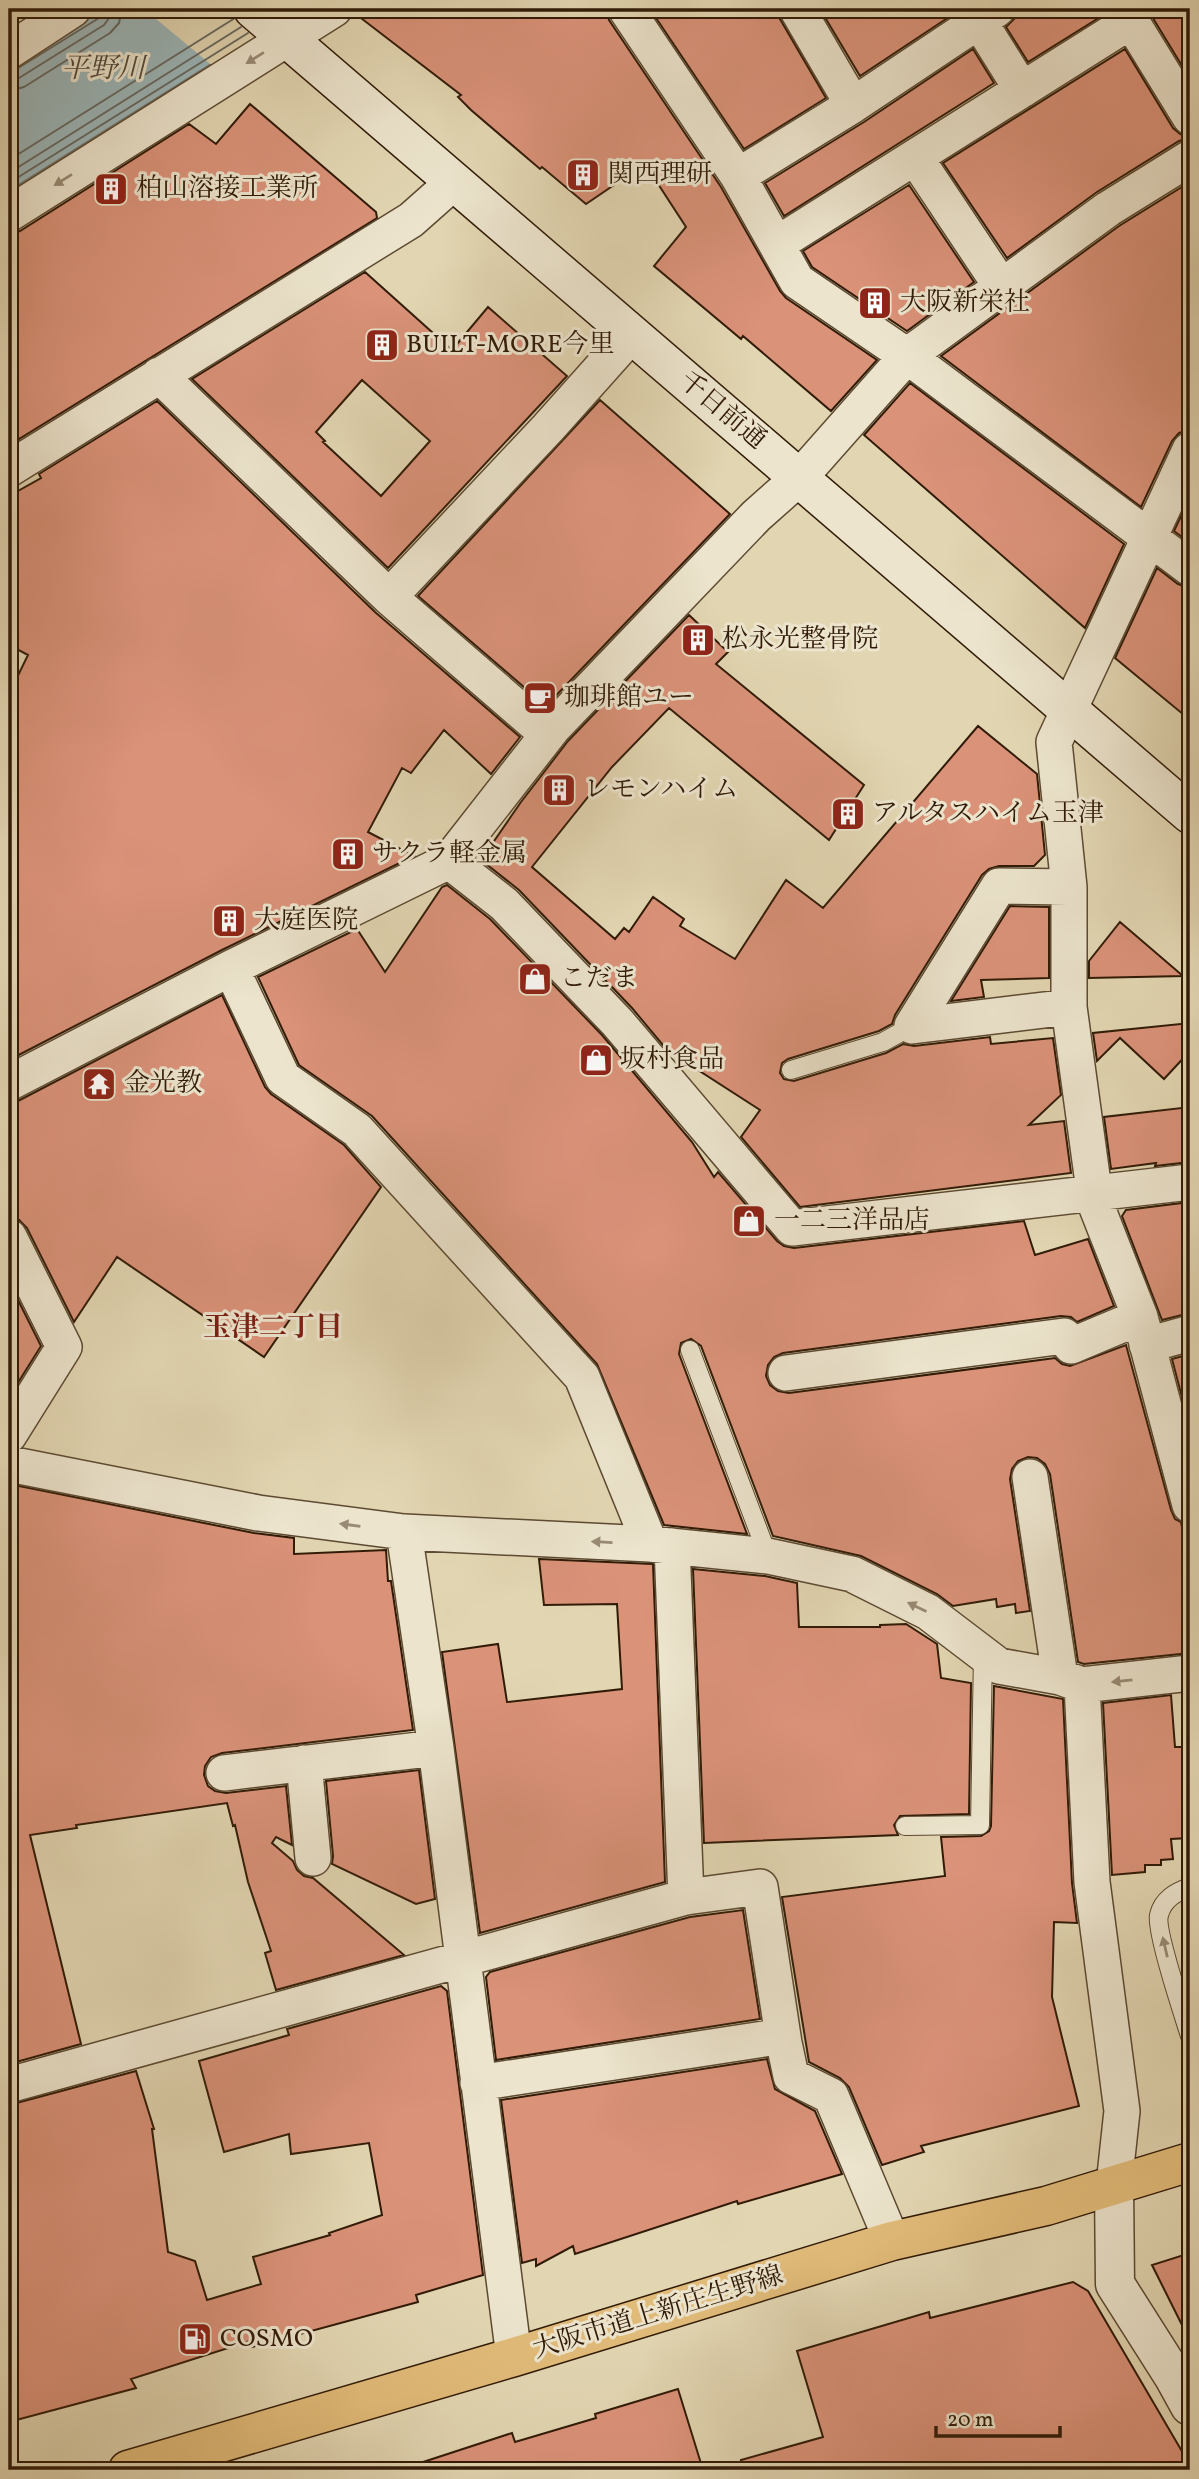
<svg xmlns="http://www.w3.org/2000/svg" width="1199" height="2479" font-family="Vollkorn,'Noto Serif JP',serif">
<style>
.water{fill:#9bb6b9;stroke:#717872;stroke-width:2}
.pier{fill:#e2d6b2}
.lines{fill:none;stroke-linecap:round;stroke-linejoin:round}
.shore{stroke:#666860;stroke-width:2}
.building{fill:#da9279;stroke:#311b07;stroke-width:2;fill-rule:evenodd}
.service-casing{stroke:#5d4a32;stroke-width:20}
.minor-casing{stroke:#5d4a32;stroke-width:38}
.tertiary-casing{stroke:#5d4a32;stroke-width:41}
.secondary-casing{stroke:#311b07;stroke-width:41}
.primary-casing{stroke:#311b07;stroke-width:41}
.service{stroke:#ece4cd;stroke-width:18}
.minor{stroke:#ece4cd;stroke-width:35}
.tertiary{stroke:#ece4cd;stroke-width:38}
.secondary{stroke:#ece4cd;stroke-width:38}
.primary{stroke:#e1bb79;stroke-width:38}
.oneway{fill:#988a74}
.labels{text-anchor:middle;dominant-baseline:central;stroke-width:6;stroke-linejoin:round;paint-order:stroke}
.poi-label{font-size:26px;fill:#311b07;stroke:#ece4cd;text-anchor:start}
.street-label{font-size:26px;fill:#311b07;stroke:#ece4cd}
.water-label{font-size:28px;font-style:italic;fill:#514a3c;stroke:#ece4cd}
.neighbourhood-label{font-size:28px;font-weight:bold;fill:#7a1f14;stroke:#ece4cd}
</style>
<rect width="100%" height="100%" fill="#e2d6b2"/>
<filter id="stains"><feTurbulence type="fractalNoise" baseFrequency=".00286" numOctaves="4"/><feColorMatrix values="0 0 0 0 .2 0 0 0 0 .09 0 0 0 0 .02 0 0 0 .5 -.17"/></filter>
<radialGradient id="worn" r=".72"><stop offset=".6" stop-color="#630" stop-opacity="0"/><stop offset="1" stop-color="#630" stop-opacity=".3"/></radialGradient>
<path class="water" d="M100,9H299L9,191V66Z"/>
<path class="pier" d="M144,9H303L214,67Z"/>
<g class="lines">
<path class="shore" d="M9,71L15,70L99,18L102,9
M9,80L19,78L104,25L109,18L111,9
M9,91L24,87L110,33L119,23L122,9
M9,160L235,18
M9,173L241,27
M9,183L248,33"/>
</g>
<path class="building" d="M354,9H606L609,20L721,187L780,291L786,298L877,360L831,411L743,336L741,339L654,266L686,227L645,164L586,204L542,167L540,169L471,110L458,97L461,95L353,12Z
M650,9H777L780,19L826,98L744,149Z
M820,9H961L860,76Z
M1017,9H1113L1028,62L1006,27L1015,18Z
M1146,9H1190V79L1148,10Z
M973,49L994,83L784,216L765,183L864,122Z
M1125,49L1173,128L1180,134L1190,138L1179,141L1097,192L1007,258L943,163Z
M250,104L376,212L377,218L19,439L9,422V234L20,231L189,124L216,144Z
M1190,182V430L1179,433L1172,441L1141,507L941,356L1119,226Z
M909,185L974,282L907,331L812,267L803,251Z
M365,272L452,350L488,307L567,376L388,568L192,379ZM362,380L430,441L381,496L323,442L325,441L316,432Z
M910,383L1124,544L1085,628L864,435Z
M600,400L730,514L546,706L418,596Z
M157,401L375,612L520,737L491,774L444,730L411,773L402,768L368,832L414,856L222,950L9,1060V694L28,655L9,645V496L41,478L39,474Z
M1190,497V543L1174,531Z
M1157,568L1178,584L1190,588V720L1115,658Z
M689,615L728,652L716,664L864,785L829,840L669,708L612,767L532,867L615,939L624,928L629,932L653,897L684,919L680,926L735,959L786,880L823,908L978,726L1037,774L1045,855L1034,866H999L989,869L982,875L895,1015L892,1024L879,1031L788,1059L782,1063L780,1073L784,1079L794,1081L886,1053L903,1044L914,1046L990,1037L991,1044L1053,1038L1061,1095L1029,1125L1064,1121L1071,1173L800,1207L741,1137L760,1110L667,1050L632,1008L519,890L481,860L521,802L568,741Z
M447,885L490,919L602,1035L692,1142L714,1177L718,1172L777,1241L784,1246L794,1248L1024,1221L1035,1255L1088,1239L1114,1306L1077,1322L1071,1317L1061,1316L783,1353L774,1357L768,1365L766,1376L770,1385L778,1391L789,1393L1055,1358L1062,1364L1070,1366L1126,1345L1171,1510L1175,1519L1181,1522L1187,1554H1190V1653L1084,1664L1078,1662L1050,1474L1045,1464L1037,1458L1028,1457L1018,1461L1012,1469L1010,1479L1030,1611L1016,1613L1015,1604L997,1607L996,1599L953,1606L937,1594L861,1556L773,1536L701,1346L691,1339L681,1343L679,1354L747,1534L664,1525L597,1364L372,1116L299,1065L258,977L357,929L385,972L442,887Z
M1010,906L1049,907V978L981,980L984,997L951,1001Z
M1120,922L1183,976L1089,978V961Z
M222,995L265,1087L271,1094L344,1145L381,1187L264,1357L117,1257L74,1322L27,1228L19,1220L9,1217V1103L18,1101Z
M1190,1023V1051L1164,1079L1120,1038L1097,1061L1093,1033Z
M1190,1107V1162L1155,1166L1156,1163L1111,1169L1104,1117Z
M1190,1202V1313L1162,1320L1122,1216L1126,1210Z
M9,1282L41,1346L9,1397Z
M1190,1354V1428L1172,1359Z
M9,1484L254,1533L294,1538V1554L386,1550L388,1581H391L413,1730L222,1753L211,1757L205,1766L204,1775L208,1786L215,1791L226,1793L286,1786L292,1845L276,1837L272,1843L293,1861L297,1870L304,1876L313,1878L404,1955L276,1990L265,1953L271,1951L248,1882L235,1825L233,1826L227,1803L76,1825L77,1828L30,1835L81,2044L9,2064Z
M539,1559L653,1564L665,1882L480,1933L442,1652L498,1644L507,1702L622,1689L617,1604L544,1605Z
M693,1569L765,1576L797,1583L799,1627H880V1625L906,1624L937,1644L941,1678L971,1683L969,1814L900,1816L894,1825L898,1835L704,1843Z
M994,1686L1063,1699L1072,1883L1077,1923L1054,1922L1052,1997L1079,2106L921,2146L924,2152L882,2165L849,2087L840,2078L809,2062L782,1897L945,1876L941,1837L981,1836L989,1831L991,1826Z
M1171,1695L1175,1747H1190V1838L1171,1839L1173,1859L1161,1860V1865H1145V1872L1112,1875L1103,1703Z
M419,1770L435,1899L416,1904L332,1864L333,1856L326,1781Z
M743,1910L760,2019L496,2060L486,1977L490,1972L690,1917Z
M441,1986L447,1991L483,2275L416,2295L418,2302L252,2347L250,2341L131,2379L136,2388L9,2422V2105L136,2071L154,2129H152L168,2252L195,2261L207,2300L261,2284L253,2257L330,2235L329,2233L382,2215L369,2143L291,2154L289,2134L224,2152L199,2061L289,2035L287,2029Z
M767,2059L775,2089L815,2111L842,2174L738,2204L737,2201L575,2254L573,2246L536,2266V2259L522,2263L501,2100Z
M1190,2253V2341L1152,2265Z
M1073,2282L1088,2291L1190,2465V2470H742L741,2460L823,2437L797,2351L929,2312L930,2318Z
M678,2389L703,2470H418L417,2464L512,2433L515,2442L596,2418L595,2414Z"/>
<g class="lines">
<g class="service-casing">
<path id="service" d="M791,1070L883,1042L912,1026
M690,1350L768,1556
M905,1826L980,1825L983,1653
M1190,1887C1176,1892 1163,1899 1159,1915C1155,1929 1184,2017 1190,2036"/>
</g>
<g class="minor-casing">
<path id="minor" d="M626,9L738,176L797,281L907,356L1190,568
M797,9L853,105
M979,21L1022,90
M9,51L73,9
M915,157L1001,286
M738,176L853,105L997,9
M9,214L334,9
M777,244L1131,21L1190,117
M159,375L389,597L538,726L553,728
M1190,450L1054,742L1069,887V1007L1096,1205L1140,1317L1190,1505
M9,469L411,220L455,181
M389,597L548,428L631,335
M449,861L504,904L617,1022L792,1228L1190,1182
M231,968L283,1078L357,1130L582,1377L650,1544
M912,1026L999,886L1069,887
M912,1026L1069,1007
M9,1083L231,968L449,861L553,728L756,516L800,477L907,356L1108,209L1190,158
M9,1237L64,1347L9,1435
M1147,1345L1190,1333
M786,1373L1064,1336L1071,1346L1140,1317
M9,1464L258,1513L404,1532L650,1544L768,1556L852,1574L928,1612L999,1666L1060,1677L1082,1685L1190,1673
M1030,1477L1060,1677
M404,1532L436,1748L514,2357
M672,1546L686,1897
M1082,1685L1092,1882L1122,2111L1114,2185
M304,1763L313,1858
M224,1773L436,1748
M478,2083L783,2036
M9,2085L686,1897L760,1887L784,2043L791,2076L831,2096L892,2241"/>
</g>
<g class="tertiary-casing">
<path id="tertiary" d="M1114,2185L1115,2284L1174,2377L1190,2406"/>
</g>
<g class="secondary-casing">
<path id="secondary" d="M253,9L1190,814"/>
</g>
<g class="primary-casing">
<path id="primary" d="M128,2470L514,2357L892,2241L1046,2206L1190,2162"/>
</g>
<use href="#service" class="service"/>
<use href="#minor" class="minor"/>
<use href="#tertiary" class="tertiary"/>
<use href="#secondary" class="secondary"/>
<use href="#primary" class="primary"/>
</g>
<defs><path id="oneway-solid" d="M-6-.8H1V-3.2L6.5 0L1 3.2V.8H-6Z" transform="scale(1.75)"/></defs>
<g class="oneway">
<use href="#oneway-solid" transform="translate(255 58) rotate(148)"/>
<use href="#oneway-solid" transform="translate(63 180) rotate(148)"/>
<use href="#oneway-solid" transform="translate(350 1525) rotate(-172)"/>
<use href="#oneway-solid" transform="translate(602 1542) rotate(-177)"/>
<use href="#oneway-solid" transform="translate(917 1607) rotate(-154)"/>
<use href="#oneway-solid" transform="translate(1122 1681) rotate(174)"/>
<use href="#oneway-solid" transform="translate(1165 1947) rotate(-103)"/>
</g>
<defs>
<g id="building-square" transform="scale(1.75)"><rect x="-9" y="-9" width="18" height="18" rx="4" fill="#8f2418" stroke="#ece4cd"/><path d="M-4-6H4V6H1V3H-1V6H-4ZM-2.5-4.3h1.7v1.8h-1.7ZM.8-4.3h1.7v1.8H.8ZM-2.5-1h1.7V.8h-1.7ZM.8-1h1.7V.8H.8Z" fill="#fff"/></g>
<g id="cafe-square" transform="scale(1.75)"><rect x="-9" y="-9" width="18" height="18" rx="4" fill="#8f2418" stroke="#ece4cd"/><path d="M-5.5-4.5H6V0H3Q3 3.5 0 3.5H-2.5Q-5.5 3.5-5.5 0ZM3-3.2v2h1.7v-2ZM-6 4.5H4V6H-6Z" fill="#fff"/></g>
<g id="shop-square" transform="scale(1.75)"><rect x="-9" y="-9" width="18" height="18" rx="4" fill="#8f2418" stroke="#ece4cd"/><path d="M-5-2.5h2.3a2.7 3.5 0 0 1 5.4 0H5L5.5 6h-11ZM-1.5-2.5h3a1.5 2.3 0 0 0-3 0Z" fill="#fff"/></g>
<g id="temple-square" transform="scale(1.75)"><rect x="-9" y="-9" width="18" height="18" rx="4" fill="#8f2418" stroke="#ece4cd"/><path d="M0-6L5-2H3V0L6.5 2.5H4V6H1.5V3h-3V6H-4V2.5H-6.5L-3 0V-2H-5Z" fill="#fff"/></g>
<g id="fuel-square" transform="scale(1.75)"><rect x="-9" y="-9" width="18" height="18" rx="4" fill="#8f2418" stroke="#ece4cd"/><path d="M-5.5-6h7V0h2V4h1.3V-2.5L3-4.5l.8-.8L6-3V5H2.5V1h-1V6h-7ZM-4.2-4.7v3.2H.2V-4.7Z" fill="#fff"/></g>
</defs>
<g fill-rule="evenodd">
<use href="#building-square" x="583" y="175"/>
<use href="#building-square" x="111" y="189"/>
<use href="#building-square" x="875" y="303"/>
<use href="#building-square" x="382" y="345"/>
<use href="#building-square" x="698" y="640"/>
<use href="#cafe-square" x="540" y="698"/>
<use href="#building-square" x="559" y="790"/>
<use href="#building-square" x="848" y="814"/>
<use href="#building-square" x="348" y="854"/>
<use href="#building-square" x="229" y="921"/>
<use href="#shop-square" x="535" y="979"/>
<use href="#shop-square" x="596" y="1060"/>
<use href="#temple-square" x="99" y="1084"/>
<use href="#shop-square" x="749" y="1221"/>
<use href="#fuel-square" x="195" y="2339"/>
</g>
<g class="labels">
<g class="poi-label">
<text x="608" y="175">関西理研</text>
<text x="136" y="189">柏山溶接工業所</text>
<text x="900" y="303">大阪新栄社</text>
<text x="406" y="345">BUILT-MORE今里</text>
<text x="722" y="640">松永光整骨院</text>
<text x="564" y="698">珈琲館ユー</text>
<text x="584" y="790">レモンハイム</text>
<text x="872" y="814">アルタスハイム玉津</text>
<text x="372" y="854">サクラ軽金属</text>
<text x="254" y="921">大庭医院</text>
<text x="560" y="979">こだま</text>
<text x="620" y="1060">坂村食品</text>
<text x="124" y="1084">金光教</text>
<text x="774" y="1221">一二三洋品店</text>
<text x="220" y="2339">COSMO</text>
</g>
<g class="street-label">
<text transform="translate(722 411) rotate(40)">千日前通</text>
<text transform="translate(658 2313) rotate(-17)">大阪市道上新庄生野線</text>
</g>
<g class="water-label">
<text x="103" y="69">平野川</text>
</g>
<g class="neighbourhood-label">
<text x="273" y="1328">玉津二丁目</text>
</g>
</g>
<rect width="1199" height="2479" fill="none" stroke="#e2d6b2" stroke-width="35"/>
<rect x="10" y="10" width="1178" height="2458" fill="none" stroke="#311b07" stroke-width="3.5"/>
<rect x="18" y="18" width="1164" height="2444" fill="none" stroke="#311b07" stroke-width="2"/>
<path d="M936 2426v10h124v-10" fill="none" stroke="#311b07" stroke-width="3.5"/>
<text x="947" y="2426" font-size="21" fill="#311b07" stroke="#ece4cd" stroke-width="5" paint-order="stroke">20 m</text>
<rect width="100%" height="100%" filter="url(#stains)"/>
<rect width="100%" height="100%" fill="url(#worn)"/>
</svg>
